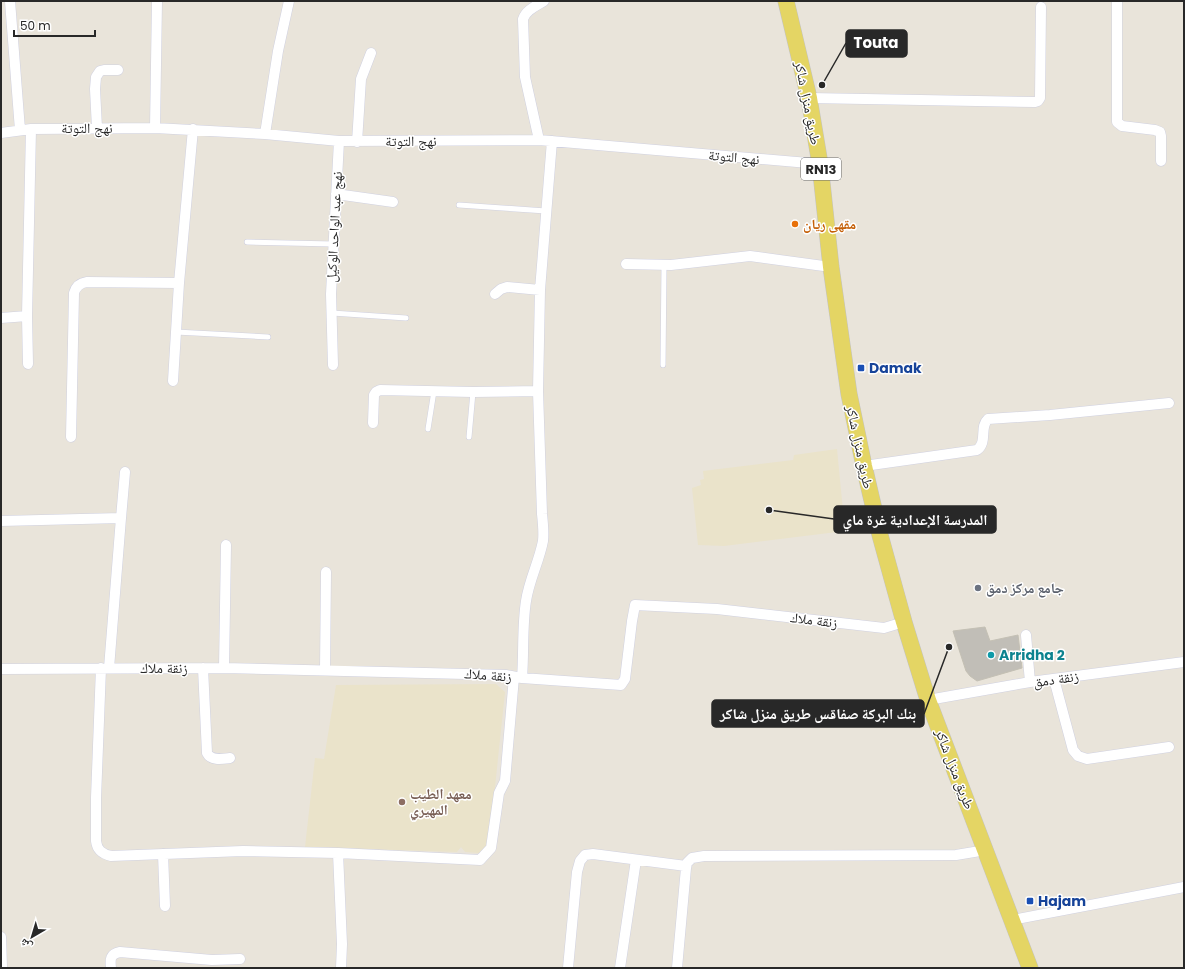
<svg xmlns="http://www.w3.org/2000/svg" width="1185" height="969" font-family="Poppins,'Noto Naskh Arabic',sans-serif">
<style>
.education{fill:#eae3ca}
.building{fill:#c1beb7;stroke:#c4c0b4}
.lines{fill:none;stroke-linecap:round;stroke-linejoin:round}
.service-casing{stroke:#d0d1e0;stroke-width:6}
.minor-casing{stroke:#d0d1e0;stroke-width:11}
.primary-casing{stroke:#c3c3c3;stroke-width:17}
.service{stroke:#fff;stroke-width:5}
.minor{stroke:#fff;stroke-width:10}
.primary{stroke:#e4d564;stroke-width:16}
.food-dot{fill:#e8710a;stroke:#fff;stroke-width:1.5}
.transit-dot{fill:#1a4fb4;stroke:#fff;stroke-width:1.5}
.worship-dot{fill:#6b7280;stroke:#fff;stroke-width:1.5}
.culture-dot{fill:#0f9aa8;stroke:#fff;stroke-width:1.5}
.education-dot{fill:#8d6e63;stroke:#fff;stroke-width:1.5}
.labels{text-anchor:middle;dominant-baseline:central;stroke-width:3;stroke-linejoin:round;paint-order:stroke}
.shield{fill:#fff;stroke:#686868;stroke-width:1}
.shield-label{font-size:13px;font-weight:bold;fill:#282828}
.street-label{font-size:14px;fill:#282828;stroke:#fff}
.food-label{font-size:14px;font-weight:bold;fill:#c56008;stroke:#fff;text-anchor:start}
.transit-label{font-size:14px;font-weight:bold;fill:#164399;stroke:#fff;text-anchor:start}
.worship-label{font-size:14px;font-weight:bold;fill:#5b616d;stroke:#fff;text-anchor:start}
.culture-label{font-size:14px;font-weight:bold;fill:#0d838f;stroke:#fff;text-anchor:start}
.education-label{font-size:14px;font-weight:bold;fill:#785e54;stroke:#fff;text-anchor:start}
.leader{fill:none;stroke:#282828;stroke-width:1.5}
.callout-dot{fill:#282828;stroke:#fff;stroke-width:1.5}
.callout{fill:#282828;stroke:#282828;stroke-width:1.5}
.callout-label{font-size:15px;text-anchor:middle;font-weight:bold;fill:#fff}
</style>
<rect width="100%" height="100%" fill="#e9e4da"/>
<path class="education" d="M837,449L845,531L724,546L698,545L692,488L701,485L700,480L704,479L703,471L793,460L794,455Z
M496,684L505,692L489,844L479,853L465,852L461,847L457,852L305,847L315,758L324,759L336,685Z"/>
<path class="building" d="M985,627L990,641L1018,635L1022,668L977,681L970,676L966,671L953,631Z"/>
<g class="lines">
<g class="service-casing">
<path id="service" d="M459,205L546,211
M247,242L333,244
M332,313L406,318
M176,332L268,337
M663,365L664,266
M428,429L434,391
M469,437L473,392"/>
</g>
<g class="minor-casing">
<path id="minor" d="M10,1L20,130
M1117,1V122L1122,126L1155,130L1160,132L1161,136V161
M809,98L1035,102L1038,101L1040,98L1041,7
M97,128L95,89L96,77L100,71L104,70H118
M155,128L157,1
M1,133L31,129L155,128L265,134L339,141L539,140L820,164
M265,134L278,51L289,1
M539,140L525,77L523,19C526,10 536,6 544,1
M357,142L361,79L371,53
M336,194L393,202
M626,264L671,265L750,256L831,267
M495,294L501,289L507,287L540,290
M1,318L27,316
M28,364L27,316L31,129
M333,365L331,294L339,141
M173,381L179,283L193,129
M373,423L374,395L376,392L380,390L473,392L538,391
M71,437L74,293C76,286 80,283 87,282L179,283
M864,466L977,450C988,442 979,427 988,419L1050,415L1169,403
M1,521L121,518
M1026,635L1030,682
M101,668L96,798V841C97,850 102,854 111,856L243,851L338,853L480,860L491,848L499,793L505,781L514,677
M109,668L121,518L125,472
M203,668L207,753C211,761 222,759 230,758
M224,668L226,545
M1,669L224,668L506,675L522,678L621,685L625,679L632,621L635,605L717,609L884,628L904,622
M325,670L326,572
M522,678C524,653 522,626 526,601C529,580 539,562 543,541C544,532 543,523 542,514L538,391L540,290L552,141
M1054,679L1073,750L1078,756L1087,759L1169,747
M928,700L1030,682L1184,662
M338,853L342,944L341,968
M163,854L165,906
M1012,920L1184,887
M1,937L2,968
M111,968C110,959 110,954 120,952L212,960L240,959
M568,968L577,872L580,861L585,855L593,854L686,866
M620,968L636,860
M677,968L686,868L687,863L692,858L704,856L956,855L986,850"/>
</g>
<g class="primary-casing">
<path id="primary" d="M786,1L809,98L820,164L831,267L849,394L864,466L880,535L904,622L928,700L1030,968"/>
</g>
<use href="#service" class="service"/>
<use href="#minor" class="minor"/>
<use href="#primary" class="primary"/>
</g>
<circle class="food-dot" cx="795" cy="224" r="4"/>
<g class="transit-dot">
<rect x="857" y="364" width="8" height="8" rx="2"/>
<rect x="1026" y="897" width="8" height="8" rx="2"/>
</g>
<circle class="worship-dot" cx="978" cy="588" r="4"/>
<circle class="culture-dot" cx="991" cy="655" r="4"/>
<circle class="education-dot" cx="402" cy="802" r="4"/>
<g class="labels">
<rect class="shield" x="801" y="158" width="40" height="22" rx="3"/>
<g class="shield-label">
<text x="821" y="169">RN13</text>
</g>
<g class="street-label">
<text transform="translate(808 103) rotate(79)">طريق منزل شاكر</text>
<text x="87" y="128">نهج التوتة</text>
<text x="411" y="141">نهج التوتة</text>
<text transform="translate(734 157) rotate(5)">نهج التوتة</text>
<text transform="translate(334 227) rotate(-87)">نهج عبد الواحد الوكيل</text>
<text transform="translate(860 447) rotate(78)">طريق منزل شاكر</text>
<text transform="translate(814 620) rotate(7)">زنقة ملاك</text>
<text x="164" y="668">زنقة ملاك</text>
<text transform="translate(488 675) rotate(4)">زنقة ملاك</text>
<text transform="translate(1056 679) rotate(-8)">زنقة دمق</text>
<text transform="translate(955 769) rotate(69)">طريق منزل شاكر</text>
</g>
<g class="food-label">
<text x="803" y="224">مقهى ريان</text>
</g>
<g class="transit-label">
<text x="869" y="368">Damak</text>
<text x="1038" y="901">Hajam</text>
</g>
<g class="worship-label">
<text x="986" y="588">جامع مركز دمق</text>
</g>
<g class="culture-label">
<text x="999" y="655">Arridha 2</text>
</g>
<g class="education-label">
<text x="410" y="794">معهد الطيب<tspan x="410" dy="16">المهيري</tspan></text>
</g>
</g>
<path class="leader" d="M822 85L846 43M769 510L834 519M949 647L924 714"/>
<g class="callout-dot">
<circle cx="822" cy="85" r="4"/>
<circle cx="769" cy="510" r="4"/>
<circle cx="949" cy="647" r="4"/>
</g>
<g class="callout">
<rect x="846" y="30" width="61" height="27" rx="4"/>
<rect x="834" y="506" width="162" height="27" rx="4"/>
<rect x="712" y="700" width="212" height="27" rx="4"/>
</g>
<g class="callout-label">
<text x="876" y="48">Touta</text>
<text x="915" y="525">المدرسة الإعدادية غرة ماي</text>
<text x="818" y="719">بنك البركة صفاقس طريق منزل شاكر</text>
</g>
<rect width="1185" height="969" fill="none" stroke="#282828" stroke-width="4"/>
<g transform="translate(32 937) rotate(218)" stroke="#ffffff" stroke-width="3" paint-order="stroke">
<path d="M0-3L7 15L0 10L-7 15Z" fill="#282828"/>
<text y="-6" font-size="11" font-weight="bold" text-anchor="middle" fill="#282828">ش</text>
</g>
<path d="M14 30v6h81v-6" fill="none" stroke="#282828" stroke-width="2"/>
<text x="20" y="30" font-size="12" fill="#282828" stroke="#ffffff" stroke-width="3" paint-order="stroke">50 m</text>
</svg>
